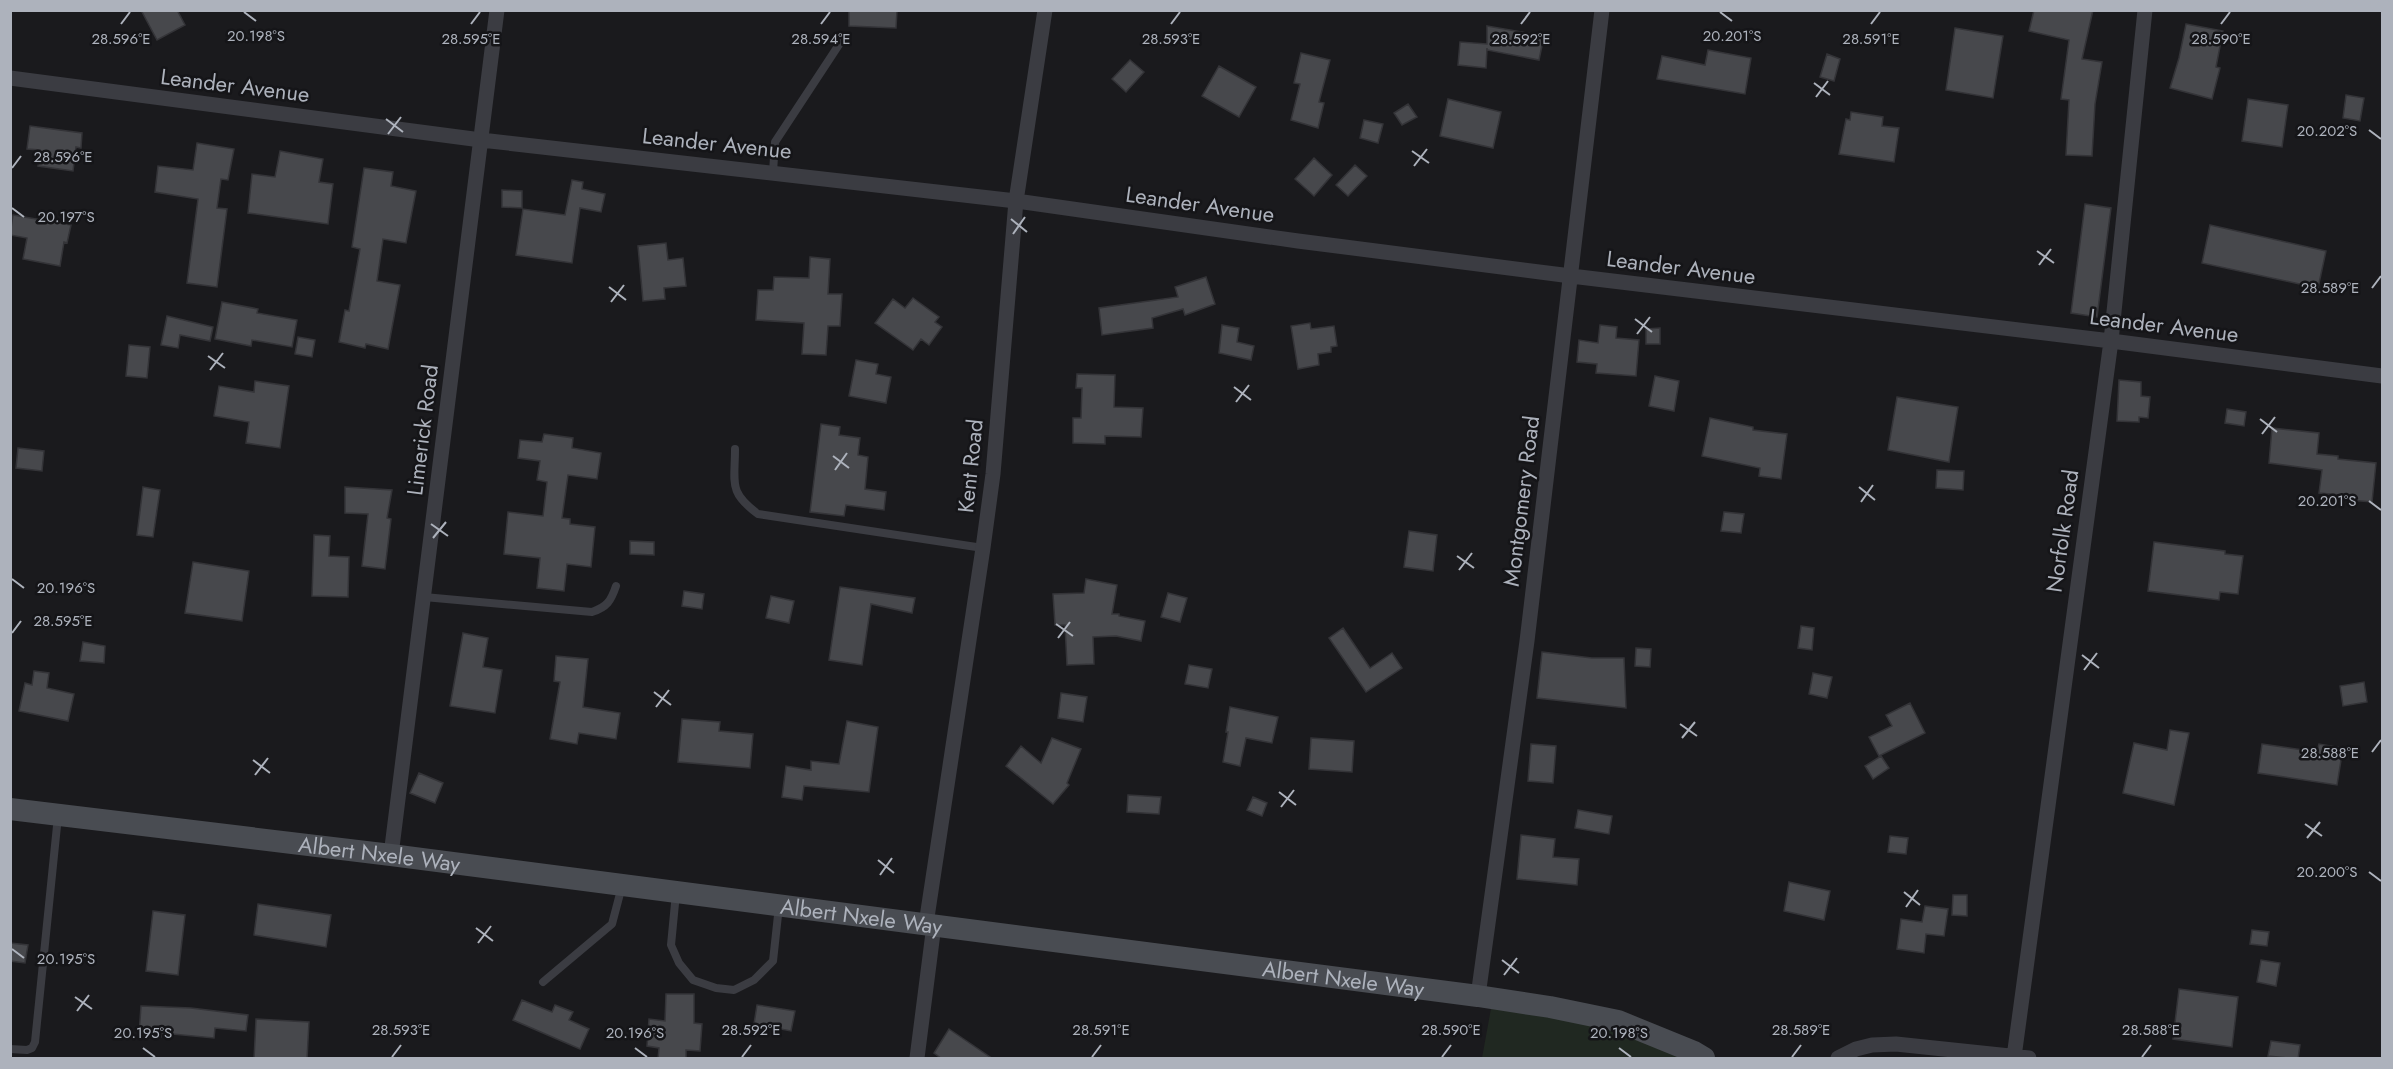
<svg xmlns="http://www.w3.org/2000/svg" width="2393" height="1069" font-family="Jost,sans-serif">
<style>
.green{fill:#202821}
.building{fill:#47484c;stroke:#343438;stroke-width:1.5}
.lines{fill:none;stroke-linecap:round;stroke-linejoin:round}
.service{stroke:#3b3c42;stroke-width:8}
.minor{stroke:#3b3c42;stroke-width:15}
.secondary{stroke:#494c52;stroke-width:22}
.ticks{fill:none;stroke:#adb2bc;stroke-width:2}
.labels{text-anchor:middle;dominant-baseline:central;stroke-width:5;stroke-linejoin:round;paint-order:stroke}
.street-label{font-size:22px;fill:#adb2bc;stroke:#151518}
.ticks-label{font-size:15px;text-anchor:middle;fill:#adb2bc;stroke:#151518;stroke-width:5;stroke-linejoin:round;paint-order:stroke}
</style>
<rect width="100%" height="100%" fill="#1a1a1d"/>
<path class="green" d="M1492,1003L1619,1027L1692,1058H1482Z"/>
<path class="building" d="M141,10H177L185,25L157,40Z
M849,10H897L896,28L849,26Z
M2034,10H2093L2082,59L2102,62L2095,104L2092,156L2066,155L2069,100L2061,99L2069,40L2029,31Z
M2186,24L2223,31L2216,67L2220,68L2212,99L2170,88L2179,58Z
M1487,26L1544,36L1539,60L1487,50V48L1486,68L1458,65L1460,42L1487,44Z
M1955,28L2003,36L1993,98L1946,90Z
M1708,50L1751,58L1745,94L1657,79L1662,56L1705,65Z
M1301,53L1330,60L1319,102L1324,103L1318,128L1291,120L1300,84L1294,83Z
M1827,54L1840,59L1834,81L1820,77Z
M1130,60L1144,72L1126,92L1112,79Z
M1219,66L1256,87L1239,117L1202,96Z
M2346,95L2364,98L2360,121L2343,118Z
M1448,99L1501,112L1493,148L1440,136Z
M2248,99L2288,105L2282,147L2242,141Z
M1408,104L1417,117L1402,125L1394,113Z
M1851,112L1883,117L1882,126L1899,128L1894,162L1839,154L1846,119L1850,120Z
M1364,120L1383,124L1378,143L1360,138Z
M30,126L82,133L81,148L76,147L73,171L38,166L40,150L27,149Z
M197,143L234,149L228,180L221,179L217,208L227,209L217,287L187,283L198,199L155,192L158,166L193,170Z
M280,151L323,159L319,182L333,184L328,224L248,213L252,174L275,177Z
M1314,158L1332,175L1314,196L1295,179Z
M1355,165L1367,176L1348,196L1336,185Z
M364,168L393,172L391,186L416,191L406,243L383,239L377,281L400,285L388,349L366,344L365,348L339,342L345,310L349,311L360,249L352,247Z
M572,180L583,182L582,189L605,194L601,212L580,208L572,263L516,255L523,209L565,215Z
M502,190L522,191V208L502,207Z
M2085,204L2111,208L2097,317L2071,313Z
M13,215L71,225L67,243L64,242L60,266L23,259L27,238L10,235Z
M2210,225L2326,251L2318,288L2202,263Z
M666,243L668,260L683,258L686,286L664,288L665,299L643,301L638,246Z
M810,257L830,259L828,294H842L840,326H828L826,355L802,354L804,323L756,320L758,290H773L774,277L809,278Z
M1206,277L1215,304L1185,315L1183,309L1152,318L1153,328L1102,335L1099,308L1178,297L1175,287Z
M913,298L939,317L935,322L942,327L929,345L921,339L913,350L875,323L893,299L905,308Z
M222,302L258,309L257,313L297,320L292,347L252,340L251,346L215,339Z
M167,316L213,327L210,341L180,335L178,348L161,345Z
M1310,323L1311,329L1334,326L1337,346L1331,347V352L1318,354L1319,365L1298,369L1291,326Z
M1222,325L1239,328L1237,342L1254,346L1251,360L1219,353Z
M1600,325L1617,327L1616,338L1639,340L1636,376L1596,373L1597,364L1577,362L1579,340L1598,343Z
M1660,328V344H1646V329Z
M298,337L315,340L312,357L295,354Z
M129,345L150,347L147,378L126,376Z
M856,360L878,364L876,374L891,377L886,403L849,396Z
M1077,374L1115,375L1114,407L1143,408L1141,437L1105,436V444L1073,443V418H1081L1082,388H1076Z
M1655,376L1679,381L1674,411L1649,406Z
M2119,380L2141,382V396L2150,397L2148,418L2139,417V422L2117,421Z
M255,381L289,386L280,448L246,443L249,422L214,416L219,386L254,392Z
M1897,397L1958,407L1949,462L1888,450Z
M2227,409L2246,412L2244,426L2225,423Z
M1710,418L1753,427V430L1787,434L1781,479L1759,476L1760,468L1702,456Z
M821,424L840,427L839,435L860,438L858,455L868,457L865,489L886,492L884,510L846,505L844,516L810,512Z
M2272,428L2319,433L2317,454L2338,456V459L2376,463L2372,502L2350,500L2351,496L2319,493L2322,470L2269,463Z
M544,434L573,438L572,448L601,453L597,479L568,475L562,518L570,519V524L595,527L591,567L567,564L564,591L537,588L540,558L504,554L508,512L543,516L547,482L537,480L540,461L518,458L520,440L542,442Z
M18,448L44,451L42,471L16,468Z
M1937,470L1964,471L1963,490L1936,488Z
M143,487L160,490L153,537L137,535Z
M345,487L392,490L387,518L391,519L385,569L362,566L368,514L345,513Z
M1724,512L1744,514L1741,533L1721,531Z
M1409,531L1437,535L1433,571L1404,567Z
M314,535L330,536L329,556L349,557L348,597L312,596Z
M630,541L654,542V555L630,554Z
M2154,542L2225,551V554L2243,556L2238,594L2220,592L2219,600L2148,591Z
M193,562L249,571L242,621L185,613Z
M1086,579L1117,585L1112,614H1119V616L1145,621L1141,641L1116,636L1093,637L1094,664L1067,665L1065,625H1055L1053,594L1084,593Z
M840,587L915,598L912,613L871,604L862,665L829,660Z
M684,591L704,594L702,609L682,606Z
M1168,593L1187,598L1180,622L1161,617Z
M771,596L794,601L789,623L766,618Z
M1801,626L1814,628L1812,650L1798,648Z
M1343,628L1370,668L1392,653L1402,668L1366,692L1329,638Z
M463,633L488,638L483,667L502,670L495,713L450,706Z
M83,642L105,646L104,663L80,661Z
M1636,648L1651,649L1650,667L1635,666Z
M1542,652L1592,658H1624L1626,708L1537,698Z
M556,656L588,659L583,707L620,713L616,739L579,733L577,744L550,739L560,682L554,681Z
M1189,665L1212,669L1208,688L1185,684Z
M34,671L49,673L47,688L74,694L68,721L19,711L25,683L32,685Z
M1813,673L1832,677L1827,698L1809,694Z
M2364,682L2367,702L2343,706L2340,686Z
M1061,693L1087,697L1083,722L1058,718Z
M1910,703L1925,733L1879,756L1869,737L1892,726L1886,715Z
M1230,707L1278,717L1272,743L1246,738L1240,766L1223,762L1228,732H1226Z
M682,719L720,722L719,731L753,734L750,768L678,762Z
M847,721L878,727L869,792L804,786L802,800L782,797L786,766L811,770V761L839,764Z
M2170,730L2189,733L2174,805L2123,793L2134,743L2167,750Z
M1052,738L1081,749L1067,783L1069,785L1053,804L1006,766L1021,746L1041,763Z
M1311,738L1354,741L1352,772L1309,769Z
M1531,744L1556,746L1553,783L1528,781Z
M2262,744L2317,752L2319,744L2343,748L2337,785L2258,773Z
M1881,756L1889,768L1873,779L1865,766Z
M419,773L443,783L435,803L410,793Z
M1128,795L1161,797L1159,814L1127,812Z
M1253,797L1267,803L1262,816L1247,810Z
M1578,810L1612,816L1609,834L1575,828Z
M1521,835L1555,839L1553,857L1579,859L1577,885L1517,879Z
M1890,836L1908,838L1906,854L1888,852Z
M1789,882L1830,891L1824,920L1784,911Z
M1953,895H1967V916L1952,915Z
M258,904L331,915L326,947L254,935Z
M1925,906L1948,909L1944,936L1926,934L1924,953L1897,949L1901,919L1922,922Z
M153,911L185,915L178,975L146,971Z
M2252,930L2269,932L2267,946L2250,944Z
M10,943L28,945L25,963L10,961Z
M2261,960L2280,963L2276,986L2257,982Z
M2179,989L2238,997L2232,1047L2173,1039Z
M666,994H694V1023L702,1024L700,1051L686,1050V1059H658L659,1048L647,1046L649,1019L665,1021Z
M522,1000L552,1012L555,1005L573,1012L569,1020L589,1029L580,1049L513,1020Z
M757,1005L795,1011L791,1031L754,1024Z
M141,1006L191,1008L248,1015L246,1031L215,1028L214,1038L162,1033L161,1037L139,1035Z
M256,1019L309,1022L307,1059H254Z
M949,1029L993,1059H942L934,1053Z
M2271,1041L2300,1045L2298,1059L2268,1056Z"/>
<g class="lines">
<path class="service" d="M773,172L775,142L844,37
M735,449C735,483 728,492 758,514L983,548
M424,597L592,612C607,607 611,601 616,586
M676,893L671,945L679,963L693,980L716,988L734,990L754,980L773,961L779,906
M543,982L612,924L622,886
M10,1049L27,1050L32,1048L35,1042L58,816"/>
<path class="minor" d="M10,78L481,140L1016,201L1298,241L1571,276L2111,341L2382,376
M391,855L497,10
M926,924L983,548L993,474L1016,201L1045,10
M1478,996L1527,641L1602,10
M2014,1057L2111,341L2145,10
M917,1058L934,925
M1838,1058L1856,1049L1872,1045L1896,1044L2029,1058"/>
<path class="secondary" id="s1" d="M10,809L391,855L1478,996L1550,1007L1618,1021L1694,1052L1704,1058"/>
</g>
<path class="ticks" d="M244,12L256,21M1720,12L1732,21M121,24L130,12M471,24L480,12M821,24L830,12M1171,24L1180,12M1521,24L1530,12M1871,24L1880,12M2221,24L2230,12M1814,83L1830,95M1816,97L1828,81M386,119L403,132M2369,130L2381,139M388,134L401,117M1412,151L1429,163M1414,166L1427,149M12,168L21,156M12,208L24,217M1011,219L1027,232M1013,234L1025,217M2037,251L2054,263M2039,265L2051,249M609,287L626,300M2372,288L2381,276M611,302L624,285M1635,319L1652,332M1637,334L1650,317M208,356L225,368M210,370L223,353M1234,387L1251,400M1236,402L1249,385M2260,419L2277,432M2262,434L2275,417M833,456L849,468M835,470L847,453M1859,487L1875,500M2369,501L2381,510M1861,502L1873,485M431,524L448,536M433,538L446,522M1457,556L1474,568M1459,570L1472,553M12,579L24,588M1056,624L1073,636M12,633L21,621M1058,638L1070,622M2082,655L2099,668M2084,670L2097,653M654,692L671,705M656,707L669,690M1680,724L1697,736M1682,738L1695,722M2372,752L2381,740M253,760L270,773M255,775L268,758M1279,792L1296,805M1281,807L1294,790M2305,824L2322,836M2307,838L2320,822M878,860L894,873M2369,872L2381,881M880,875L892,858M1904,892L1920,905M1906,907L1918,890M476,928L493,941M478,943L491,926M12,949L24,958M1502,960L1519,973M1504,975L1517,958M75,997L92,1009M77,1011L89,995M143,1048L155,1057M635,1048L647,1057M1619,1048L1631,1057M392,1057L401,1045M742,1057L751,1045M1092,1057L1101,1045M1442,1057L1451,1045M1792,1057L1801,1045M2142,1057L2151,1045"/>
<g class="labels">
<g class="street-label">
<text transform="translate(235 85) rotate(7)">Leander Avenue</text>
<text transform="translate(717 143) rotate(6)">Leander Avenue</text>
<text transform="translate(1200 204) rotate(8)">Leander Avenue</text>
<text transform="translate(1681 267) rotate(7)">Leander Avenue</text>
<text transform="translate(2164 325) rotate(7)">Leander Avenue</text>
<text transform="translate(422 430) rotate(-83)">Limerick Road</text>
<text transform="translate(970 466) rotate(-84)">Kent Road</text>
<text transform="translate(1521 501) rotate(-83)">Montgomery Road</text>
<text transform="translate(2062 531) rotate(-82)">Norfolk Road</text>
<text stroke="none"><textPath href="#s1" startOffset="372">Albert Nxele Way</textPath></text>
<text stroke="none"><textPath href="#s1" startOffset="858">Albert Nxele Way</textPath></text>
<text stroke="none"><textPath href="#s1" startOffset="1344">Albert Nxele Way</textPath></text>
</g>
</g>
<g class="ticks-label">
<text x="256" y="41">20.198°S</text>
<text x="1732" y="41">20.201°S</text>
<text x="121" y="44">28.596°E</text>
<text x="471" y="44">28.595°E</text>
<text x="821" y="44">28.594°E</text>
<text x="1171" y="44">28.593°E</text>
<text x="1521" y="44">28.592°E</text>
<text x="1871" y="44">28.591°E</text>
<text x="2221" y="44">28.590°E</text>
<text x="2327" y="136">20.202°S</text>
<text x="63" y="162">28.596°E</text>
<text x="66" y="222">20.197°S</text>
<text x="2330" y="293">28.589°E</text>
<text x="2327" y="506">20.201°S</text>
<text x="66" y="593">20.196°S</text>
<text x="63" y="626">28.595°E</text>
<text x="2330" y="758">28.588°E</text>
<text x="2327" y="877">20.200°S</text>
<text x="66" y="964">20.195°S</text>
<text x="401" y="1035">28.593°E</text>
<text x="751" y="1035">28.592°E</text>
<text x="1101" y="1035">28.591°E</text>
<text x="1451" y="1035">28.590°E</text>
<text x="1801" y="1035">28.589°E</text>
<text x="2151" y="1035">28.588°E</text>
<text x="143" y="1038">20.195°S</text>
<text x="635" y="1038">20.196°S</text>
<text x="1619" y="1038">20.198°S</text>
</g>
<rect width="2393" height="1069" fill="none" stroke="#adb2bc" stroke-width="24"/>
</svg>
